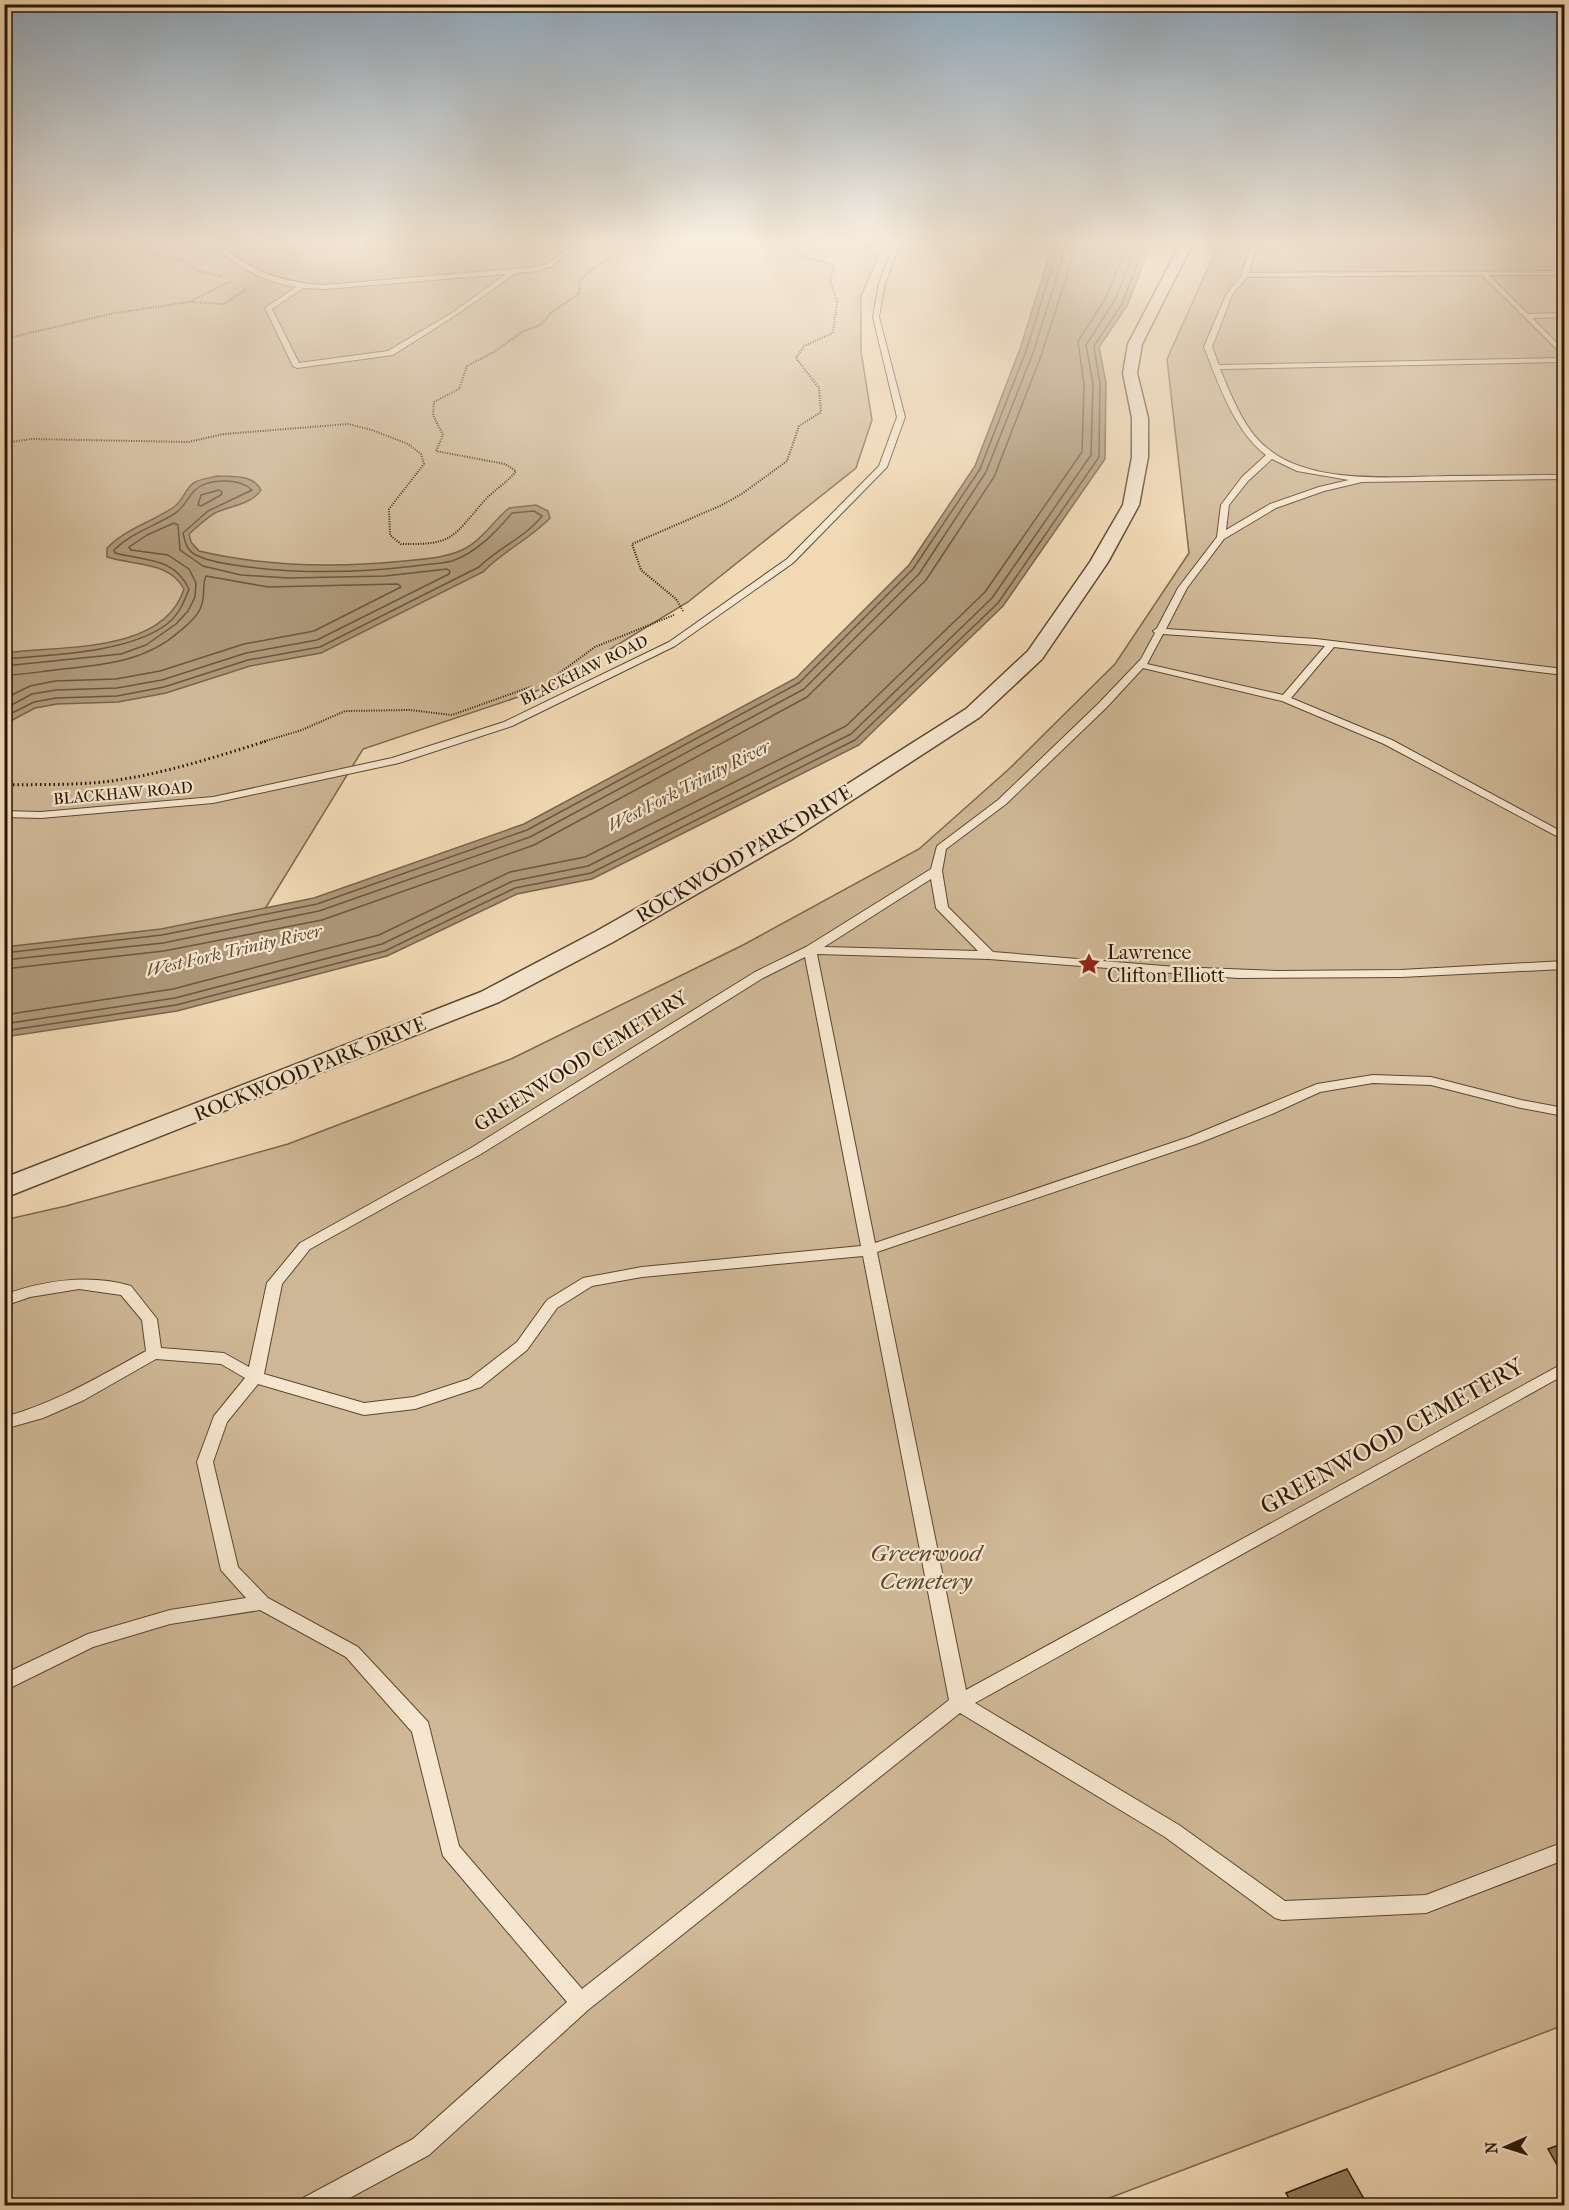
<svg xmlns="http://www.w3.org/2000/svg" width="1569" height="2210" font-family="'IM FELL French Canon',serif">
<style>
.green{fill:#cfb897;stroke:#7c674c;stroke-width:1.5}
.water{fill:#ad9778;stroke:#796349;stroke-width:1.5}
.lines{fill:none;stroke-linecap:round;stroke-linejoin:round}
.shore{stroke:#6c563d;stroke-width:1.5}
.building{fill:#917b5f;stroke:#2a1602;stroke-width:1.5}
.lane-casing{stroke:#5c472f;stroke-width:2}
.street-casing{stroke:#5c472f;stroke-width:3}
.path-far1{stroke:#2a1602;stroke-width:2;stroke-dasharray:1 1.5;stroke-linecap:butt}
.path{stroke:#2a1602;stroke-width:3;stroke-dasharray:1.5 3;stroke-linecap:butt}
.lane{fill:#f6e6cf;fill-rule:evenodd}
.street{fill:#f6e6cf;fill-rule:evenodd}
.labels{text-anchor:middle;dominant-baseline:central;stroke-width:4.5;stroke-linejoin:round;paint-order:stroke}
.far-street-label{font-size:16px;fill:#2a1602;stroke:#f6e6cf}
.far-water-label{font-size:18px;font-style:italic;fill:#5e4a31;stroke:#f6e6cf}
.street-label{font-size:20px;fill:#2a1602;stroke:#f6e6cf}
.poi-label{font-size:20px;fill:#2a1602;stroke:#f6e6cf;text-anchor:start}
.near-street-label{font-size:24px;fill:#2a1602;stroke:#f6e6cf}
.near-park-label{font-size:24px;font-style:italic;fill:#5c472f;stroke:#f6e6cf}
</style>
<rect width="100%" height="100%" fill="#f1d9b5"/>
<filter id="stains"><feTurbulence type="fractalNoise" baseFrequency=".00333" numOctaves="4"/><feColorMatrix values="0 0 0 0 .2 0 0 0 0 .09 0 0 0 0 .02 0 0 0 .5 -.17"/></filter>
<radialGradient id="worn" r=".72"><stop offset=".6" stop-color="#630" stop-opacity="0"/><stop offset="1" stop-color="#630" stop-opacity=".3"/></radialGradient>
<path class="green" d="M4,239H886L861,296V351L872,420L856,468L688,602L548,687L363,749L260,917L5,966Z
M1221,239H1564V2025L1091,2205H5L4,1220L66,1206L288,1144L511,1059L743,945L919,849L1009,769L1115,664L1189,553L1167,359Z"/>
<path class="water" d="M1045,239H1148L1150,246L1127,306L1099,347L1106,383L1105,459L1003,606L859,745L592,879L517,894L387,956L177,1011L5,1037V947L161,929L314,898L524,824L796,678L909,565L975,466L1020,349L1049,256Z
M217,476C233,477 253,474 261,490C253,504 229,506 215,513C205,519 197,527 189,534L191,542L199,551C267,567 334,568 404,561C424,559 448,558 466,548C484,538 494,520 509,508L536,505L548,511L550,518C530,539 503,551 483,572L321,653L250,666L166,693L118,702L57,704L35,708L5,724V653C59,645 163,655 184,589C169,561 135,566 107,557V548C127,528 152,522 174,507C184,500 185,488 195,482C201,479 210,478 217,476Z"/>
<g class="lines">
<path class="shore" d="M219,490L222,492L221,495L201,506L198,505L201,495Z
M4,659C51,655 129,653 167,624C179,615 184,602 189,589C174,557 145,561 115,553L114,550C131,533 153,527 174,514C184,508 187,498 195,490C208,478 240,478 252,490L208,511L183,533C185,542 187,551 196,555C209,562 227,564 241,566C299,574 357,573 415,566C427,564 440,564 452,561C476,553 496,532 512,513L534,511L542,516C526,537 498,548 479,567L320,647L248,660L164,687L117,696L56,698L34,702L4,717
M4,666L121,654L146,645L176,624L188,611L195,597L196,583L189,569L168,555L131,550L129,547L147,535L174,523L178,525L180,550L203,566L241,575L288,578L385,576L447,569L450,571L449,574L317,640L246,653L162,680L117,688L56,690L32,694L4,709
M4,675C21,675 38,672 55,670C101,665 144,663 180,631C187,625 195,619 199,611C207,598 201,586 206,576L268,587L398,584L401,587L314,631L244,644L160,671L116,679L55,681L30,686L4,699
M4,953L162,935L317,904L527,830L799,683L913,569L980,469L1026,351L1055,258L1051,239
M4,960L163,943L319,911L530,837L804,689L919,574L986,472L1033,353L1062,261L1059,239
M4,969L164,951L322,920L534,845L807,697L926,580L994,477L1041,356L1071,263L1072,253L1068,239
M4,1015L173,989L379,935L510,872L585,857L846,726L985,592L1082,452L1084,385L1078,341L1107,296L1126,246V239
M4,1024L175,998L382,944L513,881L588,866L851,734L992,598L1091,455L1093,384L1086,345L1115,300L1136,247L1135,239
M4,1031L176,1005L385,951L515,888L591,873L855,740L998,603L1099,457L1100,384L1094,346L1122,304L1144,247L1142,239"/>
</g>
<path class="building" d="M1564,2143V2177L1548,2149Z
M1347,2169L1368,2206H1293L1286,2193Z"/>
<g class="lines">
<g class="lane-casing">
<path id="lane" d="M206,239H212C248,269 278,283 325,285L536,267L548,264L579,239H585L552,266L537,271L516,273L456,315L393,355L297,368L293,366L265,308L296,287C262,282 230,263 206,239ZM506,274L452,313L388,351L299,363L272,309L303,288L325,289Z
M896,239H902L885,283L879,317L905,417L887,467L793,563L675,646L512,726L399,763L213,803L41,818L4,817V811L41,812L213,797L392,758L504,722L669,642L787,559L879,466L897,417L873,317L879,283Z
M1257,239H1263L1256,247L1249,273L1564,271V275H1489L1528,314L1564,313V317L1532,318L1564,350V356L1482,275L1247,277L1232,295L1212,347L1219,365L1564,358V362L1220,369C1231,395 1244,430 1267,448C1311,485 1394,477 1449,476C1487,476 1526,475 1564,475V479L1362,482L1324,491L1276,508L1224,539L1187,588L1166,629L1316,639L1564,669V675L1334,647L1291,698L1392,740L1564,833V840L1384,744L1282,701L1143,668L1106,708L1006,804L946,849L942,871L948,907L993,952L1176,967L1279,971L1401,970L1564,961V969L1401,977L1238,978L989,959L817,954L875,1243L1189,1137L1317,1084L1373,1075L1431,1077L1521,1100L1564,1108V1116L1521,1108L1431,1085L1373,1083L1320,1092L1272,1114L1199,1143L877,1252L966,1690L1564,1363V1375L975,1703L1179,1825L1285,1901L1426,1895L1564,1842V1860L1426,1913L1282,1920L1275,1918L1165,1837L960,1713L588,2010L429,2155L335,2206H300L303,2198L413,2139L567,2002L443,1856L412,1732L346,1657L260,1610L170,1624L93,1647L4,1691V1674L88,1634L170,1610L246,1598L221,1570L197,1462L214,1416L245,1378L221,1364L156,1359L84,1400L43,1418L4,1429V1417C56,1403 100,1376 146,1351L142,1320L121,1295L79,1289L30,1297L4,1306V1295C44,1280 90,1274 131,1286L157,1319L161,1348L224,1353L249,1367L267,1283L300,1243L471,1148L755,972L806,947L931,869L937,846L998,800L1098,704L1141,659L1155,633L1153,631L1157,628L1178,588L1217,537L1221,505L1242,477L1266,455C1234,431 1218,382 1204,347L1226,295L1242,275L1250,247ZM1272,459L1297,471L1349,480L1319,487L1270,504L1226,530L1229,505L1248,481ZM1163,634L1316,645L1325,646L1283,695L1147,664ZM931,879L936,908L978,951L824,947ZM805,957L861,1246L642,1267L583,1278L547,1300L517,1342L469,1379L414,1397L364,1403L264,1374L282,1284L310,1249L481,1154L763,978ZM863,1256L949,1700L582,1989L459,1846L428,1722L358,1647L268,1598L238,1567L213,1462L227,1422L258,1384L364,1415L415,1409L481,1387L527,1350L557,1308L592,1286L642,1277Z"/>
</g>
<g class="street-casing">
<path id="street" d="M1183,239H1195L1142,344L1137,373L1148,418V457L1139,505L1108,562L1042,659L980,717L791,840L613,942L499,1002L4,1198V1178L481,992L595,932L775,830L966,709L1028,651L1090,562L1123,505L1132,457V418L1123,373L1128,344Z"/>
</g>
<path class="path-far1" d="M81,239L182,260L199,271L221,276
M496,243L508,252
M525,248L544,243
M190,302L224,304L247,289
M4,339L115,313L189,302L231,281
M4,443L31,439L188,442L224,434L348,424L372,430L408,444L421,454L424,464L389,509L390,535L401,544C455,545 452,537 485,500C495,489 507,483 516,471L505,464L436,451L443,435L433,415L434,402L459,389L467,366L494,352L522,332L540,325L551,313L580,293L579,282L585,275L636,239
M683,611L676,599L641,570L632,544L722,505L743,493L787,461L799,426L821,412L819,388L796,358L804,346L833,333L837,302L830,280L834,267C822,258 803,261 794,250L812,239
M558,674L595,647L674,615
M262,742L302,730L345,711L410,710L452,715L533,686"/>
<path class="path" d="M4,785C44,784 85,786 124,779C173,771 221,755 267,741"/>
<use href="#lane" class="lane"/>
<use href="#street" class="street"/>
</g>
<linearGradient id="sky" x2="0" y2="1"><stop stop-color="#90a8bb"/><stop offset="0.44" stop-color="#f9eede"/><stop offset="1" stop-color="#f9eede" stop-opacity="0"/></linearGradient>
<rect width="1569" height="548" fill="url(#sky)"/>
<defs>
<g id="sight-bare" transform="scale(1.8)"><path d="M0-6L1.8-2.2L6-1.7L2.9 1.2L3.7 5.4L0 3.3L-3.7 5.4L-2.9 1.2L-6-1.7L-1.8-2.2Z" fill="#8f2418" stroke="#f6e6cf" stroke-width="2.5" paint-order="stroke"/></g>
</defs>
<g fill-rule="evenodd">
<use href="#sight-bare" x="1089" y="964"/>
</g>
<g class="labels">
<g class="far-street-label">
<text transform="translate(584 670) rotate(-26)">BLACKHAW ROAD</text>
<text transform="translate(123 793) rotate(-5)">BLACKHAW ROAD</text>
</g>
<g class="far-water-label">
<text transform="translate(689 786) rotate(-27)">West Fork Trinity River</text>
<text transform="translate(234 951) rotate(-13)">West Fork Trinity River</text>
</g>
<g class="street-label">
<text transform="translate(744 854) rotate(-31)">ROCKWOOD PARK DRIVE</text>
<text transform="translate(581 1061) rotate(-32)">GREENWOOD CEMETERY</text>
<text transform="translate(310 1069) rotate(-22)">ROCKWOOD PARK DRIVE</text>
</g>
<g class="poi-label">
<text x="1107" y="952">Lawrence<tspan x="1107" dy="23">Clifton Elliott</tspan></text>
</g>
<g class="near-street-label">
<text transform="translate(1392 1436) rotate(-29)">GREENWOOD CEMETERY</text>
</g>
<g class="near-park-label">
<text x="926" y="1553">Greenwood<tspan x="926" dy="28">Cemetery</tspan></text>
</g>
</g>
<rect width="1569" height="2210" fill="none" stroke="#f1d9b5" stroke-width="24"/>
<rect x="6" y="6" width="1557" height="2198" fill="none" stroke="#2a1602" stroke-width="3"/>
<rect x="12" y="12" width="1545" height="2186" fill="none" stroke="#2a1602" stroke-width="1.5"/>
<g transform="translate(1506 2147) rotate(267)" stroke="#f6e6cf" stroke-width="4.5" paint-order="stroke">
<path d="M0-4.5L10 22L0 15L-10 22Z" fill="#2a1602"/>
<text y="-9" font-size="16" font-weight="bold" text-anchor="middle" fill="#2a1602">N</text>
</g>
<rect width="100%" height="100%" filter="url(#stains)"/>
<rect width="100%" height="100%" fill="url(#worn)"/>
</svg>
